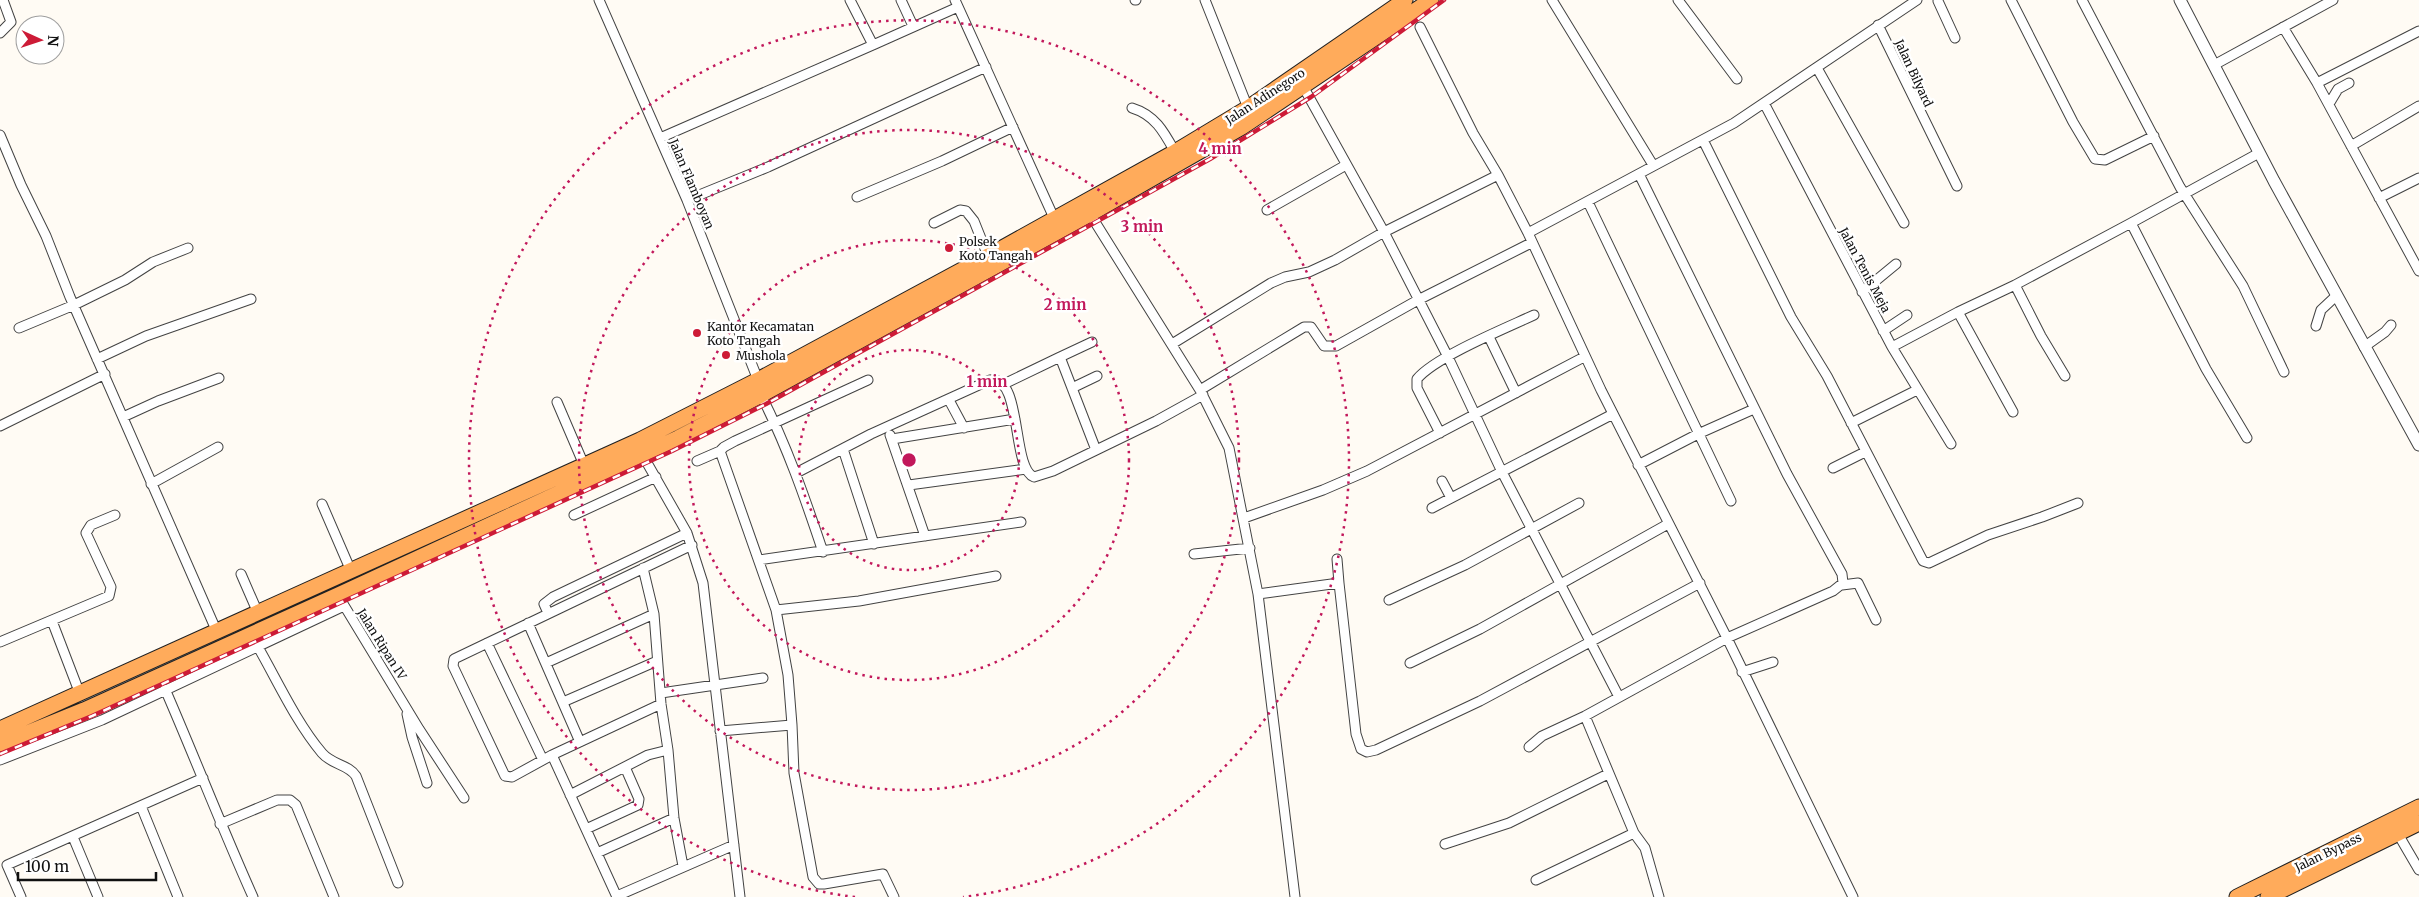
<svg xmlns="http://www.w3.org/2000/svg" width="2419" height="897" font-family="Merriweather,serif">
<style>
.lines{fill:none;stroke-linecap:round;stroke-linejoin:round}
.minor-casing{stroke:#434343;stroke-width:11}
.tertiary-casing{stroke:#434343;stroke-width:13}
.trunk-casing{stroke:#212121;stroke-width:17}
.minor{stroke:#fff;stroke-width:9}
.tertiary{stroke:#fff;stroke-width:11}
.trunk{stroke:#ffab5b;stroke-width:15}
.rail-casing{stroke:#cd1b37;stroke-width:4.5}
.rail{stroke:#fff;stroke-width:2.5;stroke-dasharray:8;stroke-linecap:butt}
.ring{fill:none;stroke:#c2185b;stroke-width:2.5;stroke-dasharray:2.5 5}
.poi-dot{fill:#cd1b37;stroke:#fff;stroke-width:2}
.labels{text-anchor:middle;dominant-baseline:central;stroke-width:5;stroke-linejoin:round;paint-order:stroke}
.street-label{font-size:12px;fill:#101010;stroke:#fff}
.poi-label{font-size:12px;fill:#101010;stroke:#fff;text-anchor:start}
.centre{fill:#c2185b;stroke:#fff;stroke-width:2.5}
.ring-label{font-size:15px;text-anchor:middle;font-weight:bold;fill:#c2185b;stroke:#fff;stroke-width:5;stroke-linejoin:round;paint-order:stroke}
</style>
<rect width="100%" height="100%" fill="#fffbf4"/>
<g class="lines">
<g class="minor-casing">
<path id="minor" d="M599,0L687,200L758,380
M850,0L873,45L958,7
M901,0L913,26
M955,0L1054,218
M1135,0H1136
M1205,0L1248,108
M1552,0L1653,165
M1678,0L1737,79
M2011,0L2073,122L2095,159L2105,160L2154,136
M2082,0L2180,187L2243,286L2284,372
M1938,1L1955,38
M1878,25L1957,186
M1420,27L1473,133L1498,175L1528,233L1601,390L1727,638L1853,897
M2283,27L2317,83L2419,271
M0,33L11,22L3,0
M2214,65L2333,0
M1817,68L1904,223
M2317,83L2419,31
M1304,88L1384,232L1448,357L1502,472L1619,697
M1764,103L1892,347L1951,444
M2329,104L2338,89L2349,83
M1132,108C1155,115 1164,132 1175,152
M0,135L21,185L46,236L70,297L217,632
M660,138L873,45
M1703,140L1791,317L1827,376L1923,561L1929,563L1988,535L2042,517L2078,503
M2351,146L2419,106
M857,197L942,161L1013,127
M2379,198L2419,178
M687,200L768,167L986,67
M1588,202L1731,501
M1267,210L1346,165
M1090,214L1200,390L1229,448L1258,594L1295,897
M934,223L960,210L966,211L974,221L988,256
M1528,233L1734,123L1917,0
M2015,285L2131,223
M1862,292L1896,264
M1958,312L2013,412
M2316,326L2321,310L2336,296
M19,328L74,305L125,280L153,262L188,248
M1883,331L1907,315
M1489,337L1516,393
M1172,344L1271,283L1285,277L1309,272L1335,260L1384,232L1498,175
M1892,347L1958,312L2015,285L2041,336L2065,376
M2364,347L2385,332L2391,325
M1060,357L1092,342
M97,359L146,336L251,299
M1004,384L1060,357L1096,450
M1072,388L1097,376
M1200,390L1304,327H1311L1324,346H1336L1418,300L1531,243
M761,395C787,446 805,498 823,552
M949,400L964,428
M557,402L584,465
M123,417L158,401L219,378
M1851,423L1917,390
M0,426L105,374
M1440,433L1417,388V379C1435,357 1506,328 1534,315
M890,435L925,536
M2247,438L2206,369L2131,223L2259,153
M892,439L1015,419
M843,449L874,544
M642,454L687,533L703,583L740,897
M697,461L720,451
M1638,465L1698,434L1754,409
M1833,468L1865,452
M796,473L871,434L990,380C1023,375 1011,468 1034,477L1053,471L1156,421L1203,395
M1442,481L1451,498
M151,484L218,447
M909,485L1026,469
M322,504L351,571
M1432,508L1613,414
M574,515L656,477
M1244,518L1323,490L1367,471L1584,357
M1194,554L1250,548
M759,560L1021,522
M643,568L654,614L661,704L668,750L674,818L683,866
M241,574L258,613
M1339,583L1356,734L1361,749L1367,752L1376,750L1480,701L1700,583
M1842,585L1858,583L1876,620
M1258,594L1339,583L1337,559
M1389,600L1465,565L1579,503
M342,602L419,729L464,798
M776,610L859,601L996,576
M548,613L544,604L553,597L687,533
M52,621L80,694
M528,623L580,742
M0,642L109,596L111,587L86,533L91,525L115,515
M487,643L543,760
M258,647C278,682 296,722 322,753C332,765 348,764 356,776L398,883
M546,663L654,614
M1410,663L1480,629L1668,524
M1742,672L1773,662
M165,689C195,758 222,828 253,897
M661,693L763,678
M563,702L657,661
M407,714L412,737L427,783
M1585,716L1634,833L1645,848L1659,897
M792,725L788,675L776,610L720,451L724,447L735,441L868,380
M720,731L792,725L794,773L813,877L819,884H824L883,874L894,897
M1529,747L1542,736L1585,716L1727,638L1833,591L1843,583L1842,574L1787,474L1639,174
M552,755L512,777L505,776L453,666L454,659L692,545
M0,760L102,720L344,606
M570,795L648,755L668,750
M141,806L178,897
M220,824L277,800H290L296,805L334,897
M586,829L638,805L639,799L625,767
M2398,834L2419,870
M73,837L98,897
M1445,844L1509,823L1608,774
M597,853L674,818
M1536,880L1634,833
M617,896L734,845
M21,897L7,865L203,778
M617,897L552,755L661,704"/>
</g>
<g class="tertiary-casing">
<path id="tertiary" d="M2180,0L2274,181L2419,445"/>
</g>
<g class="trunk-casing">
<path id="trunk" d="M0,729L640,440L758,380L988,256L1175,152L1248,108L1405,0
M0,744L84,710L338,595L678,438L761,395L1090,214L1242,127L1431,0
M2237,897L2419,807
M2268,897L2419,823"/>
</g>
<use href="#minor" class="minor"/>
<use href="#tertiary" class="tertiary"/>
<use href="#trunk" class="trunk"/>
<g class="rail-casing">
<path id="rail" d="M0,754L92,716L342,602L672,451L766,404L1210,159L1311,97L1444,0"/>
</g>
<use href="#rail" class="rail"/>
</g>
<g class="ring">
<circle cx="909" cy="460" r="110"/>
<circle cx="909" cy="460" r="220"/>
<circle cx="909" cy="460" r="330"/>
<path d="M855 897A440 440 0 1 1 963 897"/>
</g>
<g class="poi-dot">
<circle cx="949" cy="248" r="5"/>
<circle cx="697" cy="333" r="5"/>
<circle cx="726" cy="355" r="5"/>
</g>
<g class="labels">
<g class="street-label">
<text transform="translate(1914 73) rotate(65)">Jalan Bilyard</text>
<text transform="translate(1265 96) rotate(-33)">Jalan Adinegoro</text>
<text transform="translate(692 184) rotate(67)">Jalan Flamboyan</text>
<text transform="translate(1865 270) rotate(62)">Jalan Tenis Meja</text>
<text transform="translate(382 644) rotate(58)">Jalan Ripan IV</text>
<text transform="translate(2328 852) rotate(-26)">Jalan Bypass</text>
</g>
<g class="poi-label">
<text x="959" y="241">Polsek<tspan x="959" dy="14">Koto Tangah</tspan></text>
<text x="707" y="326">Kantor Kecamatan<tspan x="707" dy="14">Koto Tangah</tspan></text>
<text x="736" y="355">Mushola</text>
</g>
</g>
<circle cx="909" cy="460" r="8" class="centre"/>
<g class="ring-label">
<text x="1220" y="154">4 min</text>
<text x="1142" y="232">3 min</text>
<text x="1065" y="310">2 min</text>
<text x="987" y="387">1 min</text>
</g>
<g transform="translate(40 40) rotate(93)"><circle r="24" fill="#ffffff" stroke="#9f9f9f"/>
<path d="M0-4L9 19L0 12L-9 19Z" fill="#cd1b37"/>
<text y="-8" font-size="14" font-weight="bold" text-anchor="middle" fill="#101010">N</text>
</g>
<path d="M18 872v8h138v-8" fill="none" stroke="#101010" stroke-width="2.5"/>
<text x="25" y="872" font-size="15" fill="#101010" stroke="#ffffff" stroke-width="4" paint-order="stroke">100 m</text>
</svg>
